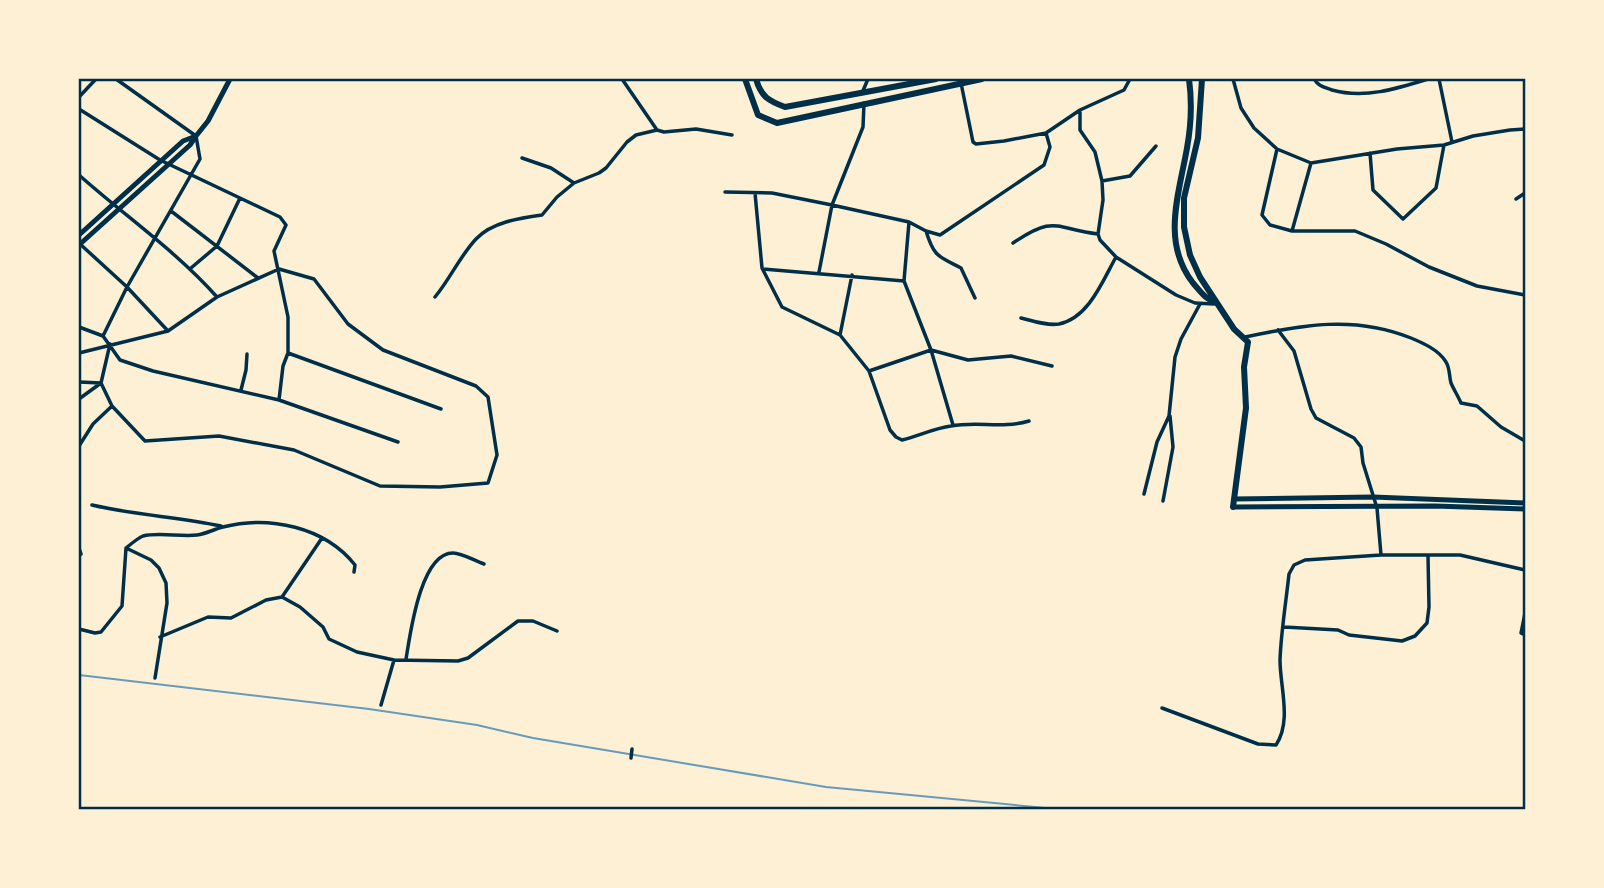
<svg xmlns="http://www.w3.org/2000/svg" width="1604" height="888" font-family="'Source Sans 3',sans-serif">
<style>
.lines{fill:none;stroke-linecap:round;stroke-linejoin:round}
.stream{stroke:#669bbc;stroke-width:2}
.minor{stroke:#003049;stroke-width:3.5}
.tertiary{stroke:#003049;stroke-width:5}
.secondary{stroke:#003049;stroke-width:5}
.primary{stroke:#003049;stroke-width:6}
.neatline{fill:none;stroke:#003049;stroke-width:2.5}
</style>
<rect width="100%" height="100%" fill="#fdf0d5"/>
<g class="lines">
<path class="stream" d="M79,675L369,709L477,725L533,738L826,787L1056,809"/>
<path class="minor" d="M622,79L657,130L664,132L696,129L732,135
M1233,79L1241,108L1254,128L1277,149L1311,163L1397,149L1444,145L1473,136L1510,130L1525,129
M1314,79C1318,86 1324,87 1332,90C1364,99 1396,89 1428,79
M1439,79L1452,142
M961,83L973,142L976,144L1004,141L1046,133L1080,110L1124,90L1130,79
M862,93L868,79
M79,97L96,79
M79,109L160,160L280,217L286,225L274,251L288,317V353L283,366L279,400
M1080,110V130L1095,152L1102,181L1103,200L1098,234L1100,240L1116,257L1176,295L1195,303L1214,304
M1277,149L1262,215L1270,225L1292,231H1355L1386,244L1429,267L1477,286L1525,295
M1370,153L1373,190L1403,219L1436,188L1444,145
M522,158L551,168L574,183L599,173L606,168L627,142L636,135L657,130
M79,175C125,216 176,251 217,297
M1102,181L1130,176L1156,146
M725,192L772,193L832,205L909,222L926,231L940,235L1044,165L1050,147L1046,133
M755,193L762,268L782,307L840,335L869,371L890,430L896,437L902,440C918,436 935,428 951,426C978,421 1002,429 1029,421
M1516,199L1525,193
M171,211L258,278
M909,222L904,281L931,350L953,425
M926,231C934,257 938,256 961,268L975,298
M1292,231L1311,163
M1013,243C1055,215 1053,228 1098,234
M80,244L127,287L168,331
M191,268L217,246L240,198
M763,269L904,281
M819,272L832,205L863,127L864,103
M435,297C450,279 460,256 476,239C492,222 520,218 542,215L557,197L574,183
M1021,318C1033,321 1047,326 1059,324C1089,318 1103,280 1116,257
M79,327L103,336L120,360L153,371L279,400L398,442
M1278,330L1294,351L1311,409L1316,418L1354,438L1361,447L1363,463L1377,508L1381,555
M840,335L852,275
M103,336L127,287L200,159L196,136L116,79
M1245,337C1303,325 1354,315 1411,338C1423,343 1439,350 1446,362C1450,368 1449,376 1451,383C1454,390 1458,396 1461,403L1477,406L1501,427L1525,441
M79,353L168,331L217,297L279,269L314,279L348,324L383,350L476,386L488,397L497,455L488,483L440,487L380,486L294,450L219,436L145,441L112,406L101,383L110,344
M288,353L441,409
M869,371L931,350L968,360L1011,356L1052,366
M79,382L101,383
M241,390L246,370L247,354
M79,399L101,383
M79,446L93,424L112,406
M1144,494L1157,442L1169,416L1175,357L1181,339L1200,304
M1163,501L1173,447L1170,416
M92,505C135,515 178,517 221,526
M79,548L81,554
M126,548L151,560L159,568L166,583L167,603L155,678
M282,597L322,538
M1525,613L1521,633L1525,635
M1284,627L1338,630L1349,635L1402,641L1415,636L1427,623L1429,607L1428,556
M79,629L95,633L101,632L122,606L126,548C131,544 138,538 143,536C158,532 181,537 197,535C206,534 214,529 223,527C269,515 325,527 355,565L354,572
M160,637L208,617L231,618L266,600L282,597L300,607L323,627L329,639L357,652L394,660L458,661L468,658L518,621H533L557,631
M406,659C410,636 420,553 453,553C462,553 475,561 484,564
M381,705L394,660
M1162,708L1258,744L1276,745C1292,721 1280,687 1280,660C1281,632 1286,602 1289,574L1294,565L1305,560L1381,555H1460L1525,570
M631,758L632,749"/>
<path class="tertiary" d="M1234,499L1373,497L1525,503
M1233,507L1435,506L1525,509"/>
<path class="secondary" d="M196,136L208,121L230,79
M79,235L183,141L196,136L190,145L79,245"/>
<path class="primary" d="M745,79L758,115L777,123L982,79
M756,79C761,97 769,101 785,107L936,79
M1189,79C1192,101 1191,126 1187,148C1179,194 1161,242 1193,283C1201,292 1206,300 1217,303
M1202,79L1198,138L1184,198V227L1190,255L1200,277L1234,329L1248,342L1244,367L1246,408L1233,507"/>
</g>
<rect width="1604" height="888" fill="none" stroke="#fdf0d5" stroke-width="161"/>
<rect x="80" y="80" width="1444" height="728" class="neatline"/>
</svg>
